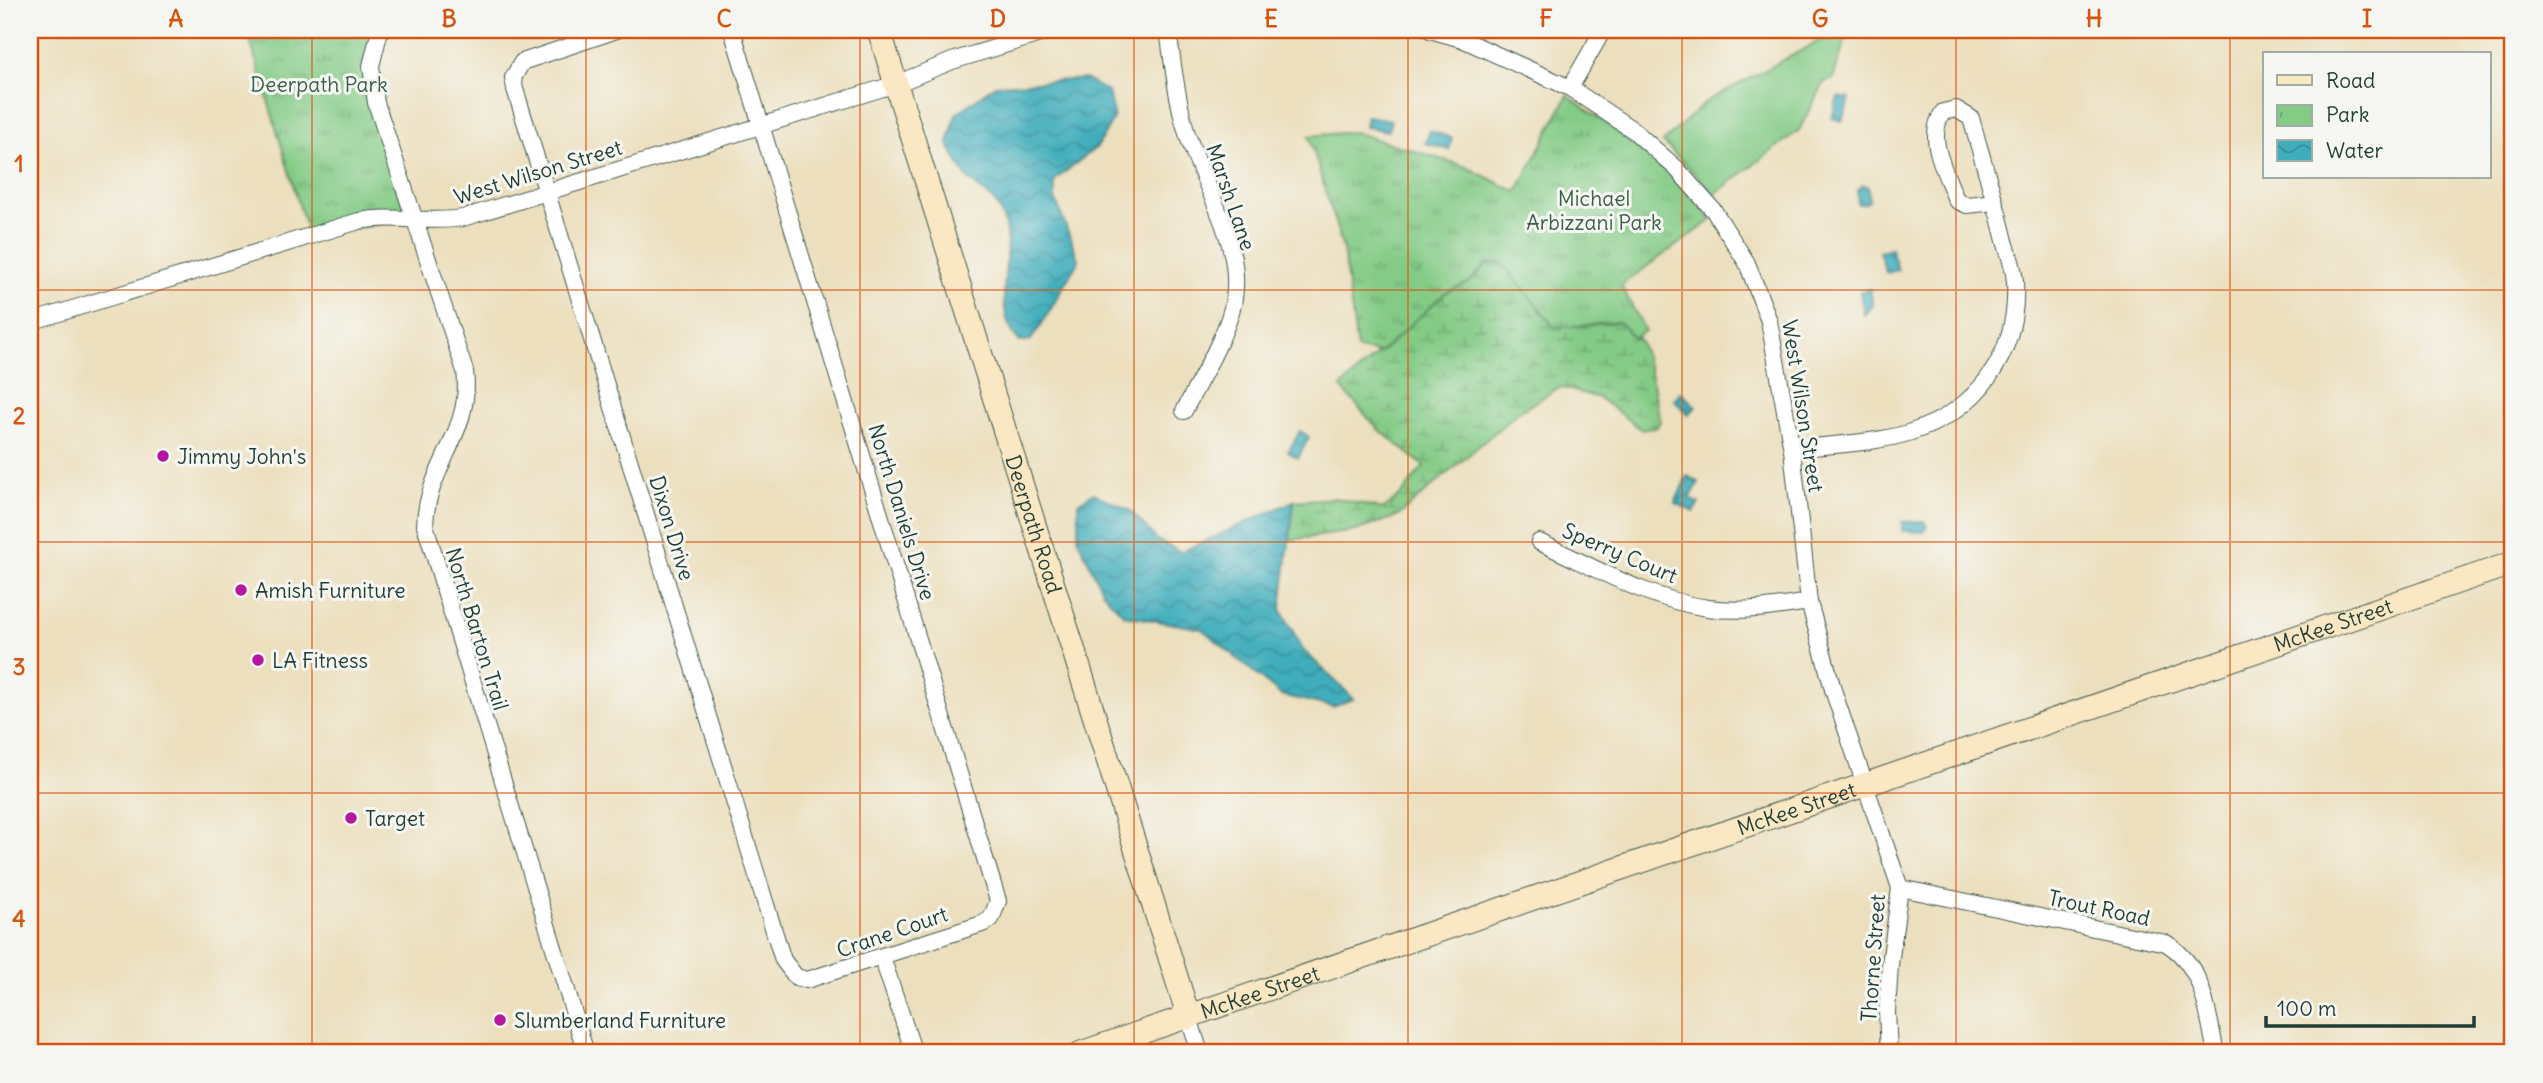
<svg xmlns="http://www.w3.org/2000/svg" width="2543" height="1083" font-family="Delius,sans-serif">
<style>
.grass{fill:#84cb86;stroke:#52845d;stroke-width:2}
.wetland{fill:url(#wetland-marsh);stroke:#52845d;stroke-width:2}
.park{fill:url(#park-tufts);stroke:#52845d;stroke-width:2}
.water{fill:url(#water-waves);stroke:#2f7578;stroke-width:2}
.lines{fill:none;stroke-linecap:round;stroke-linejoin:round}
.street-casing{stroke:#3e5549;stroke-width:18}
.secondary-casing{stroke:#3e5549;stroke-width:25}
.street{stroke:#fff;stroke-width:16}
.secondary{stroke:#fae7c3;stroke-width:23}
.grid{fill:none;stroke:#d45610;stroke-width:2;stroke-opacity:0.55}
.poi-dot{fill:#b5179e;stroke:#f6f6f2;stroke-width:2.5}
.labels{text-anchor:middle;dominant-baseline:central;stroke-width:6;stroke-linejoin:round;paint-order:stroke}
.park-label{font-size:21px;fill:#386048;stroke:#f6f6f2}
.street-label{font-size:21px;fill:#1f3d34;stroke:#f6f6f2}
.poi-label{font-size:21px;fill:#1f3d34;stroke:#f6f6f2;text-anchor:start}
.neatline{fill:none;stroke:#d45610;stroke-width:2.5}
.grid-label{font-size:23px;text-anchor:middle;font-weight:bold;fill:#d45610}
</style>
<defs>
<pattern id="wetland-marsh" width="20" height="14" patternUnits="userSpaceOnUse" patternTransform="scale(1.75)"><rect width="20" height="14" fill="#84cb86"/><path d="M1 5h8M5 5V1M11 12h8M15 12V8" fill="none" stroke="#6ba66e"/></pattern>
<pattern id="park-tufts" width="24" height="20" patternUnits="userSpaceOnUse" patternTransform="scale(1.75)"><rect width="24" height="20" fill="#84cb86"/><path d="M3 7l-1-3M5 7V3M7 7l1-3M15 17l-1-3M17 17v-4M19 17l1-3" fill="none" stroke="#6ba66e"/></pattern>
<pattern id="water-waves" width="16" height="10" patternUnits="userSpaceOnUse" patternTransform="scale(1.75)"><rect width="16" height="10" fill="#3fadbc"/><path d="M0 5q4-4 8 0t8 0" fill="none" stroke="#348e9a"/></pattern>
</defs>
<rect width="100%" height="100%" fill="#f6f6f2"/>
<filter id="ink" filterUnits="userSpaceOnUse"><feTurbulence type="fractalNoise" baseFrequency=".0143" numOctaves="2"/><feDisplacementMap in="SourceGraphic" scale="14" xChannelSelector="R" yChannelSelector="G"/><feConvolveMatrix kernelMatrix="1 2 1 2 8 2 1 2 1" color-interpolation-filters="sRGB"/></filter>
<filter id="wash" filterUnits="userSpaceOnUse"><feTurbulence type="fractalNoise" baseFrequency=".00686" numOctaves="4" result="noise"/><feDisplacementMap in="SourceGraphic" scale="28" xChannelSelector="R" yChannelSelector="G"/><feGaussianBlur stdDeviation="1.57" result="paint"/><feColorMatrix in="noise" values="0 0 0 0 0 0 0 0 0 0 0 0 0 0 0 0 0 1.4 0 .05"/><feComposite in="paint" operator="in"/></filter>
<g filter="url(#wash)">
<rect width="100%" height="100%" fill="#ecdfbd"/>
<path class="grass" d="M1821,30H1865L1846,38L1833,79L1823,83L1799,130L1715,194L1663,142L1707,101L1823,39Z"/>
<path class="wetland" d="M1502,262L1555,328L1620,322L1634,338H1638C1650,363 1655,394 1660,421L1657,427L1642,430L1599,398L1560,387L1517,413L1398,516L1355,531L1290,540L1294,501L1335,498L1384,509L1403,493L1424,466L1378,429L1341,387L1445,293L1470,282L1486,264Z"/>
<path class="park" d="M247,30H380L371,66L415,219L308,235Z
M1568,95L1673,175L1712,220L1621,285L1645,331L1634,338L1619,322L1555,328L1501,262L1486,264L1470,282L1445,293L1380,353L1357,349L1343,249L1309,136L1353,132L1464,166L1517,192Z"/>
<path class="water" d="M1085,79L1108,92L1114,117L1098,146L1055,180V198L1079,261C1061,287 1049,317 1030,341L1020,342C985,306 1022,248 998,207C992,195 975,187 967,177C959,167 954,154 948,143L956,114L995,85Z
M1838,97L1850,99L1842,121L1832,118Z
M1367,116L1391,120L1388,131L1365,127Z
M1430,131L1452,138L1449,150L1425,143Z
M1863,185L1868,187L1869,201L1863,204H1858L1857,191Z
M1891,248L1898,270L1886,273L1879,251Z
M1870,289L1873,306L1864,315L1860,291Z
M1681,392L1696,407L1688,414L1674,399Z
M1300,431L1309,437L1298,458L1288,452Z
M1687,476L1699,482L1690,499L1699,503L1694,512L1675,503Z
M1093,493L1131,511L1157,540L1181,552L1294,501L1281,609L1303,650L1354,699L1333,707L1281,695L1202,629L1124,615L1103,593L1078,539V503Z
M1924,521L1927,527L1923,532L1902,531V522Z"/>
</g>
<g filter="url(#ink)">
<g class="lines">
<g class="street-casing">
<path id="street" d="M380,30L371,66L376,103L465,371C473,432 426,468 425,525L586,1053
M617,30L522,62L513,78L515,89L783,960L796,977L807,980L982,924L991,919L998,901L732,30
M1168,30C1173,63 1176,97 1186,130C1201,183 1243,241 1234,298C1230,330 1199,381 1184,411
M1430,30L1462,39L1570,88L1633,130L1676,168L1714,211L1747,263L1769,321L1792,450L1809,602L1834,693L1900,888L1890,965L1887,1012L1889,1053
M1570,88L1603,30
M30,322L359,221C395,214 428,224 463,218L896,84L952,61L1053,30
M1792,450C1829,444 1872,444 1908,433C1977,412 2019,355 2015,282C2014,268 2009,254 2005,241C1995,199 1982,159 1971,118L1956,109L1943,112C1925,138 1946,172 1956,200L1967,205L1995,202
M1539,542C1592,566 1649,600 1708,608C1742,613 1776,607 1809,602
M1900,888L2166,943C2205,967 2207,1012 2216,1053
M882,957L914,1053
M1189,1018L1200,1053"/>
</g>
<g class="secondary-casing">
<g id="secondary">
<path id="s1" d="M879,30L1189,1018"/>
<path id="s2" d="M1081,1053L2513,563"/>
</g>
</g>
<use href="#street" class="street"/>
<use href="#secondary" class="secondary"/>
</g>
</g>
<path class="grid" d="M312,30V1053M586,30V1053M860,30V1053M1134,30V1053M1408,30V1053M1682,30V1053M1956,30V1053M2230,30V1053M30,290H2513M30,542H2513M30,793H2513"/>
<g class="poi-dot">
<circle cx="163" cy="456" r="7"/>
<circle cx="241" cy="590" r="7"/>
<circle cx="258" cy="660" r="7"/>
<circle cx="351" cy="818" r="7"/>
<circle cx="500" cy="1020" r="7"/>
</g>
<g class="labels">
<g class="park-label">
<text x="319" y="84">Deerpath Park</text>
<text x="1594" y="198">Michael<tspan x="1594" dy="24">Arbizzani Park</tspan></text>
</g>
<g class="street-label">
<text transform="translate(538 172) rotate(-17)">West Wilson Street</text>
<text transform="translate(1231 197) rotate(71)">Marsh Lane</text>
<text transform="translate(1803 406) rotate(81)">West Wilson Street</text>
<text transform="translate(902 512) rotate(73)">North Daniels Drive</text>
<text stroke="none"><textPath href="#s1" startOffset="518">Deerpath Road</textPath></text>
<text transform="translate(672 528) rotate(73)">Dixon Drive</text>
<text transform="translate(1620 553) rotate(23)">Sperry Court</text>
<text stroke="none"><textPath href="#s2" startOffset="1323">McKee Street</textPath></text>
<text transform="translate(477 629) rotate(73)">North Barton Trail</text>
<text stroke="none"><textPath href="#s2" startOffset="756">McKee Street</textPath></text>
<text transform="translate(2099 908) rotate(12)">Trout Road</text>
<text transform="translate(892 932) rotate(-19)">Crane Court</text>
<text transform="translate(1873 958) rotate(-86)">Thorne Street</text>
<text stroke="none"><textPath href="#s2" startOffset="189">McKee Street</textPath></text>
</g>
<g class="poi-label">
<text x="177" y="456">Jimmy John's</text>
<text x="255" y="590">Amish Furniture</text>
<text x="272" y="660">LA Fitness</text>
<text x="365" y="818">Target</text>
<text x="514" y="1020">Slumberland Furniture</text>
</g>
</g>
<rect width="2543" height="1083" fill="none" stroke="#f6f6f2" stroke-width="77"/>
<rect x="2263" y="52" width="228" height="126" fill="#f6f6f2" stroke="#a0aca6" stroke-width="2"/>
<rect x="2277" y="75" width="35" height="10" fill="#fae7c3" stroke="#a0aca6" stroke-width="2"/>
<text x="2326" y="88" font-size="21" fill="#1f3d34">Road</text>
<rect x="2277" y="105" width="35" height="21" fill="url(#park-tufts)" stroke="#a0aca6" stroke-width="2"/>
<text x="2326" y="122" font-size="21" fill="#1f3d34">Park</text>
<rect x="2277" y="140" width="35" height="21" fill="url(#water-waves)" stroke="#a0aca6" stroke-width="2"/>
<text x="2326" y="158" font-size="21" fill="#1f3d34">Water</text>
<path d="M2266 1016v10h208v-10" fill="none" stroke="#1f3d34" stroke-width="3.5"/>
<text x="2277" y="1016" font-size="21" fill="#1f3d34" stroke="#f6f6f2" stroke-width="5" paint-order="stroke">100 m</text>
<rect x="38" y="38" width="2466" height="1006" class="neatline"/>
<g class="grid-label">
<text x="176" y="27">A</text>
<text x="449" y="27">B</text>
<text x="724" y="27">C</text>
<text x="998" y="27">D</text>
<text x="1271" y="27">E</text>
<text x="1546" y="27">F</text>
<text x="1820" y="27">G</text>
<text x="2094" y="27">H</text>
<text x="2367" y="27">I</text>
<text x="19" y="172">1</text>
<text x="19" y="424">2</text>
<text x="19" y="675">3</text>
<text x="19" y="927">4</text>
</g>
</svg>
